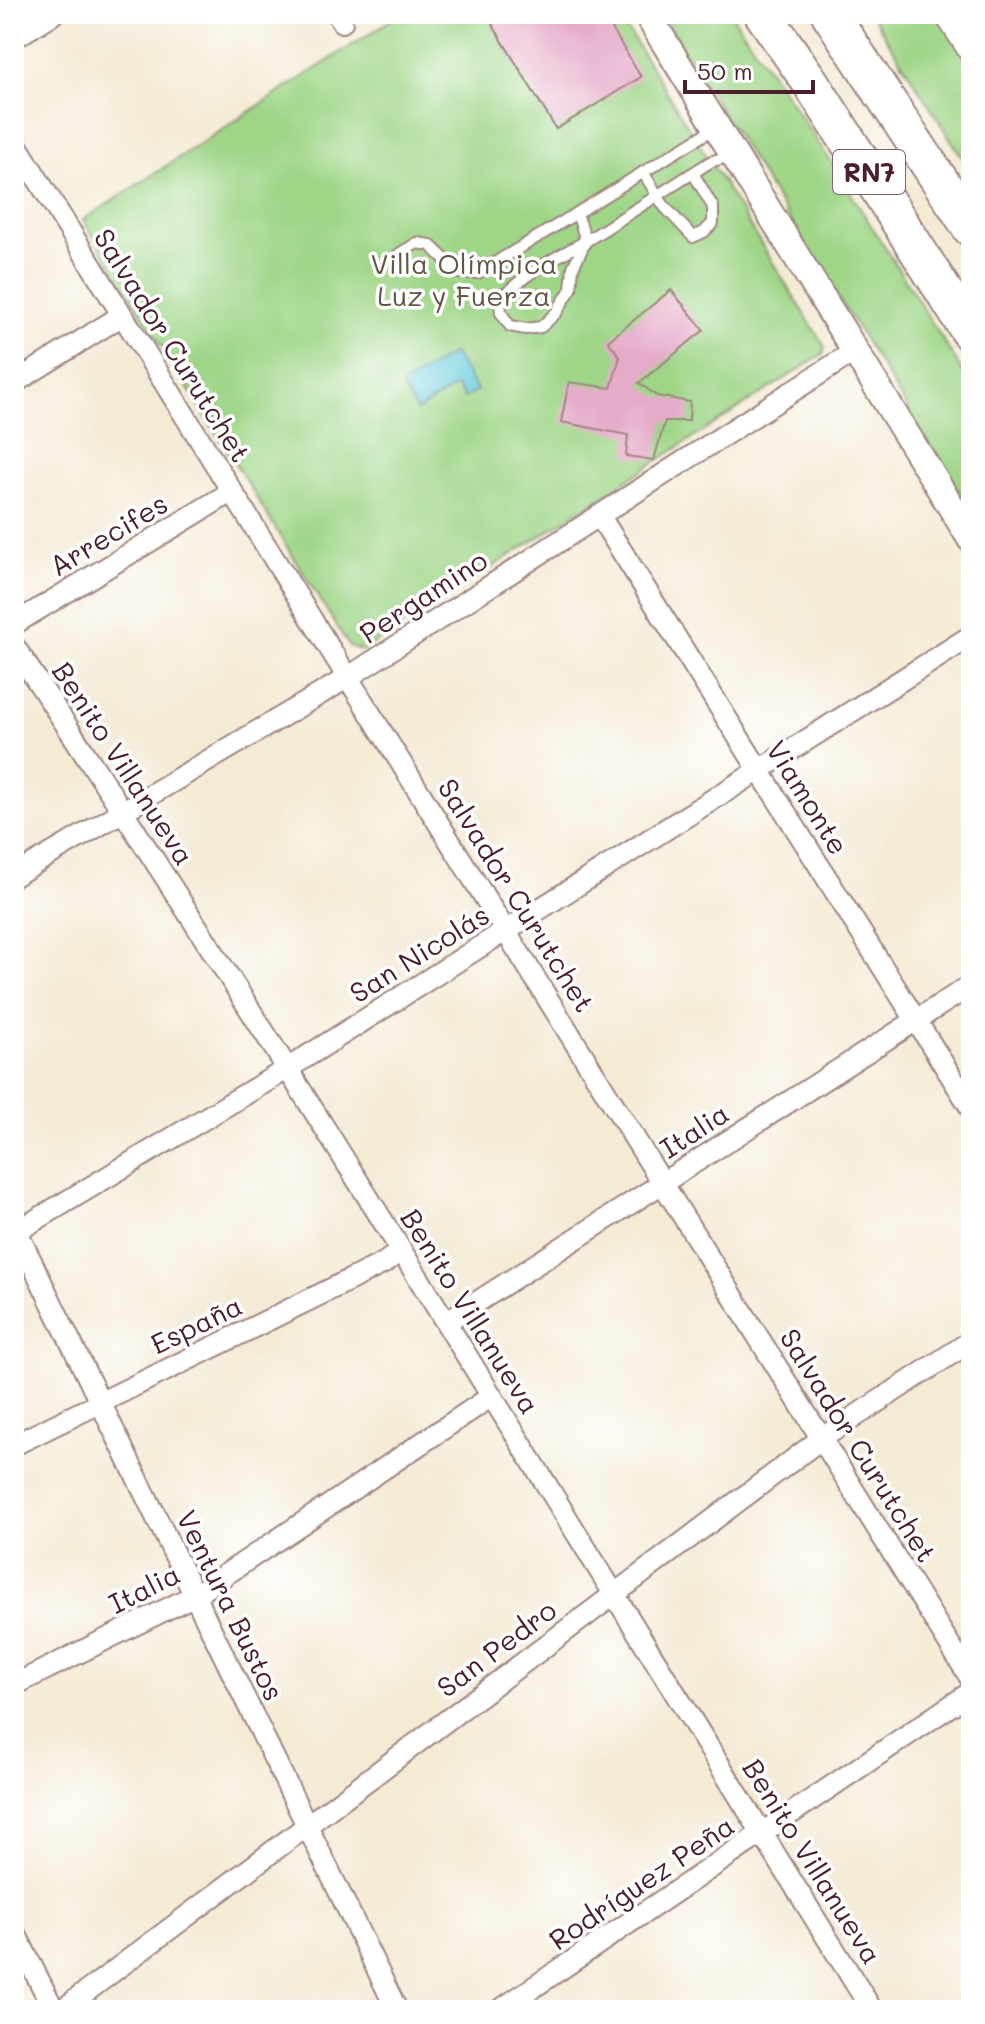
<svg xmlns="http://www.w3.org/2000/svg" width="985" height="2024" font-family="Mali,sans-serif">
<style>
.green{fill:#9ed586;stroke:#747a58;stroke-width:2}
.water{fill:#5ec8da;stroke:#547482;stroke-width:2}
.building{fill:#e5abc9}
.lines{fill:none;stroke-linecap:round;stroke-linejoin:round}
.service-casing{stroke:#9f8580;stroke-width:14}
.minor-casing{stroke:#9f8580;stroke-width:24}
.tertiary-casing{stroke:#9f8580;stroke-width:30}
.motorway-casing{stroke:#9f8580;stroke-width:40}
.service{stroke:#fff;stroke-width:10}
.minor{stroke:#fff;stroke-width:20}
.tertiary{stroke:#fff;stroke-width:26}
.motorway{stroke:#fff;stroke-width:36}
.labels{text-anchor:middle;dominant-baseline:central;stroke-width:7;stroke-linejoin:round;paint-order:stroke}
.shield{fill:#fff;stroke:#80626b;stroke-width:2}
.shield-label{font-size:26px;font-weight:bold;fill:#4a1f2b}
.park-label{font-size:28px;fill:#635646;stroke:#fff}
.street-label{font-size:28px;fill:#4a1f2b;stroke:#fff}
</style>
<rect width="100%" height="100%" fill="#fff"/>
<filter id="ink" filterUnits="userSpaceOnUse"><feTurbulence type="fractalNoise" baseFrequency=".0125" numOctaves="2"/><feDisplacementMap in="SourceGraphic" scale="16" xChannelSelector="R" yChannelSelector="G"/><feConvolveMatrix kernelMatrix="1 2 1 2 8 2 1 2 1" color-interpolation-filters="sRGB"/></filter>
<filter id="wash" filterUnits="userSpaceOnUse"><feTurbulence type="fractalNoise" baseFrequency=".006" numOctaves="4" result="noise"/><feDisplacementMap in="SourceGraphic" scale="32" xChannelSelector="R" yChannelSelector="G"/><feGaussianBlur stdDeviation="1.8" result="paint"/><feColorMatrix in="noise" values="0 0 0 0 0 0 0 0 0 0 0 0 0 0 0 0 0 1.4 0 .05"/><feComposite in="paint" operator="in"/></filter>
<g filter="url(#wash)">
<rect width="100%" height="100%" fill="#f4ebd5"/>
<path class="green" d="M400,14H618L825,347L823,354L362,651L349,646L83,220Z
M661,14H731L828,157L971,385V510Z
M871,14H938L971,64V171Z"/>
<path class="water" d="M453,353L477,390L464,398L456,386L417,411L401,386Z"/>
<g id="blocks">
<path class="building" d="M486,14H603L641,77L556,129Z
M671,290L704,330L639,383L657,396L690,402L689,421H665L654,460L626,456L628,435L561,422L569,382L611,388L620,357L608,341Z"/>
</g>
</g>
<g filter="url(#ink)">
<use href="#blocks" fill-opacity="0" stroke="#9f8580" stroke-width="2"/>
<g class="lines">
<g class="service-casing">
<path id="service" d="M715,128L577,213L586,241C555,258 524,273 500,300L501,313L510,326L526,329L541,327L556,313L571,289L573,267L586,241L710,162L733,155
M643,172L664,206L693,237L704,232L713,223V207L693,173
M399,254L417,243L430,245L459,273H478L577,213"/>
</g>
<g class="minor-casing">
<path id="minor" d="M337,14L342,22
M14,38L53,14
M14,141L971,1679
M14,383L121,316
M599,515L971,1108
M14,624L231,492
M14,646C312,1094 587,1555 872,2010
M14,876L347,678L855,351
M14,1226L397,2010
M14,1233L287,1069L971,636
M446,1322L971,985
M14,1445L384,1263L401,1251
M14,1685L195,1595L492,1396
M14,1931L54,2010
M62,2010L822,1438L971,1341
M500,2010L971,1692"/>
</g>
<g class="tertiary-casing">
<path id="tertiary" d="M647,14L971,539
M948,14L971,49"/>
</g>
<g class="motorway-casing">
<path id="motorway" d="M763,14L811,83L971,334
M830,14L971,228"/>
</g>
<use href="#service" class="service"/>
<use href="#minor" class="minor"/>
<use href="#tertiary" class="tertiary"/>
<use href="#motorway" class="motorway"/>
</g>
</g>
<g class="labels">
<rect class="shield" x="833" y="150" width="72" height="44" rx="6"/>
<g class="shield-label">
<text x="869" y="172">RN7</text>
</g>
<g class="park-label">
<text x="464" y="263">Villa Olímpica<tspan x="464" dy="32">Luz y Fuerza</tspan></text>
</g>
<g class="street-label">
<text transform="translate(173 345) rotate(58)">Salvador Curutchet</text>
<text transform="translate(108 534) rotate(-31)">Arrecifes</text>
<text transform="translate(423 596) rotate(-33)">Pergamino</text>
<text transform="translate(124 763) rotate(57)">Benito Villanueva</text>
<text transform="translate(808 797) rotate(58)">Viamonte</text>
<text transform="translate(517 895) rotate(58)">Salvador Curutchet</text>
<text transform="translate(419 953) rotate(-32)">San Nicolás</text>
<text transform="translate(694 1130) rotate(-33)">Italia</text>
<text transform="translate(471 1311) rotate(58)">Benito Villanueva</text>
<text transform="translate(196 1324) rotate(-26)">España</text>
<text transform="translate(859 1445) rotate(58)">Salvador Curutchet</text>
<text transform="translate(144 1588) rotate(-27)">Italia</text>
<text transform="translate(231 1605) rotate(64)">Ventura Bustos</text>
<text transform="translate(496 1648) rotate(-37)">San Pedro</text>
<text transform="translate(813 1861) rotate(58)">Benito Villanueva</text>
<text transform="translate(641 1882) rotate(-34)">Rodríguez Peña</text>
</g>
</g>
<rect width="985" height="2024" fill="none" stroke="#fff" stroke-width="48"/>
<path d="M685 80v12h128v-12" fill="none" stroke="#4a1f2b" stroke-width="4"/>
<text x="697" y="80" font-size="24" fill="#4a1f2b" stroke="#ffffff" stroke-width="6" paint-order="stroke">50 m</text>
</svg>
